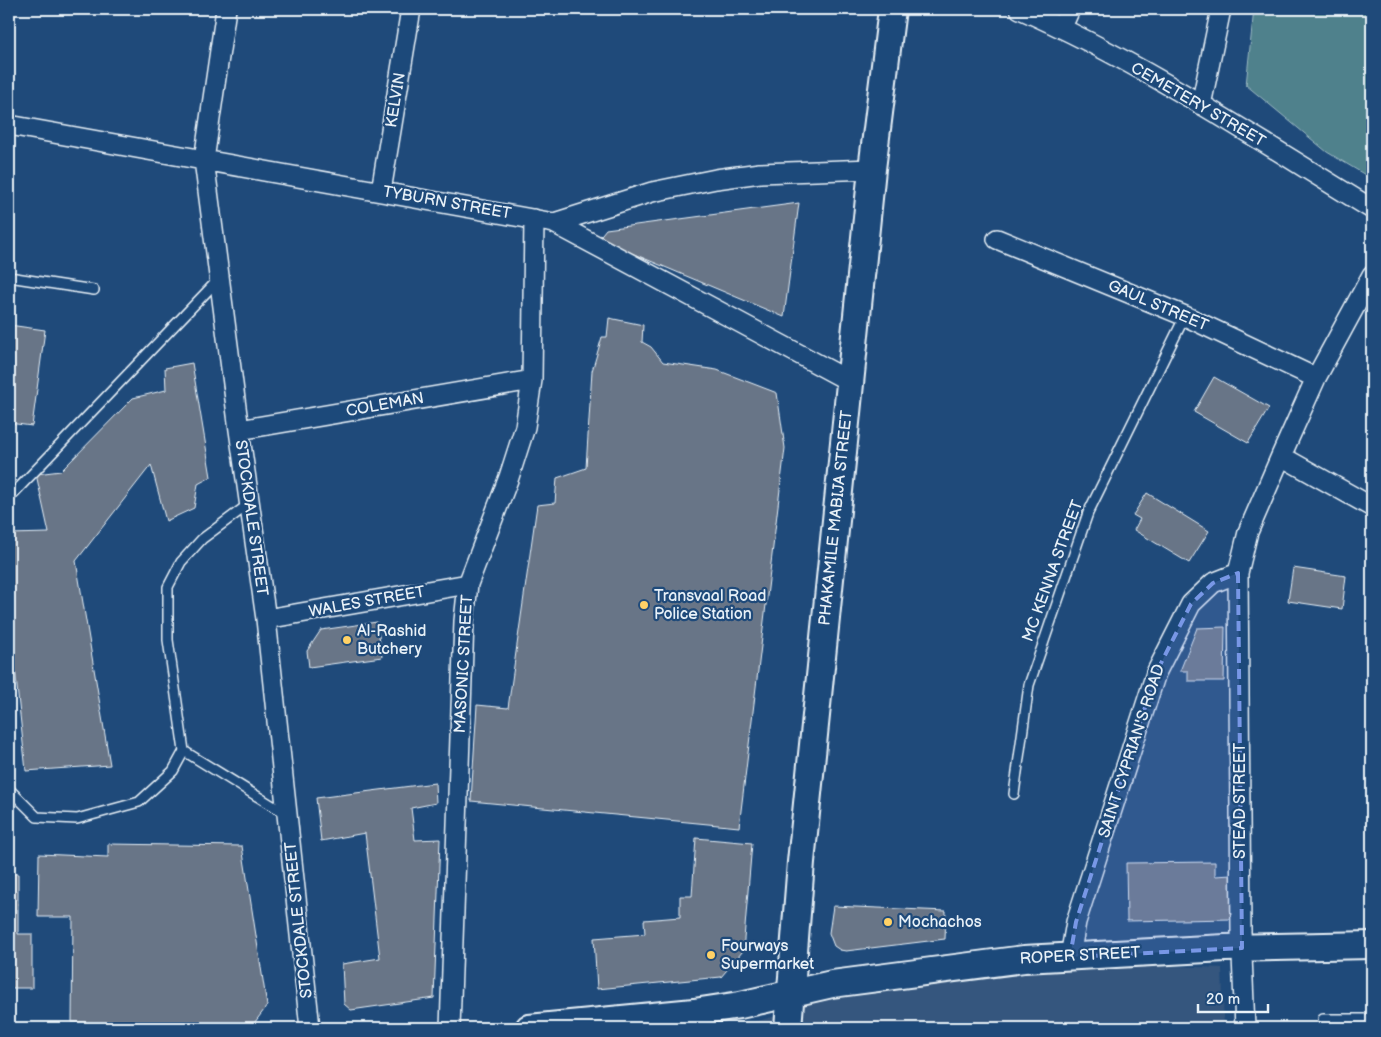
<svg xmlns="http://www.w3.org/2000/svg" width="1381" height="1037" font-family="'Balsamiq Sans',sans-serif">
<style>
.built{fill:#35577e}
.green{fill:#4f818c;stroke:#9cb9c2}
.building{fill:#687587;stroke:#e8f1f8}
.lines{fill:none;stroke-linecap:round;stroke-linejoin:round}
.lane-casing{stroke:#e8f1f8;stroke-width:12}
.street-casing{stroke:#e8f1f8;stroke-width:22}
.secondary-casing{stroke:#e8f1f8;stroke-width:30}
.lane{stroke:#1f4a7a;stroke-width:9}
.street{stroke:#1f4a7a;stroke-width:19}
.secondary{stroke:#1f4a7a;stroke-width:26}
.marked{fill:#7897e6;fill-opacity:0.2;stroke:#7897e6;stroke-width:4;stroke-dasharray:10 6;stroke-linejoin:round}
.poi-dot{fill:#ffd166;stroke:#1f4a7a;stroke-width:2}
.labels{text-anchor:middle;dominant-baseline:central;stroke-width:4.5;stroke-linejoin:round;paint-order:stroke}
.street-label{font-size:16px;fill:#e8f1f8;stroke:#1f4a7a}
.poi-label{font-size:16px;fill:#e8f1f8;stroke:#1f4a7a;text-anchor:start}
</style>
<rect width="100%" height="100%" fill="#1f4a7a"/>
<filter id="ink" filterUnits="userSpaceOnUse"><feTurbulence type="fractalNoise" baseFrequency=".02" numOctaves="2"/><feDisplacementMap in="SourceGraphic" scale="10" xChannelSelector="R" yChannelSelector="G"/><feConvolveMatrix kernelMatrix="1 2 1 2 8 2 1 2 1" color-interpolation-filters="sRGB"/></filter>
<g filter="url(#ink)">
<path class="built" d="M1066,962L1222,968L1224,1028H793L794,997Z
M776,1016V1028H727L743,1025Z"/>
<path class="green" d="M1254,9H1372V179L1327,152L1246,85Z"/>
<path class="building" d="M799,203L784,317L598,239L606,229Z
M609,318L643,325L642,342L651,347L663,362L717,370L777,393L785,448L739,827L471,801L477,705L508,708L537,505L555,503L557,478L586,468L592,371L602,337H607Z
M9,325L45,330L32,426L9,423Z
M192,363L211,477L198,484L194,508L166,521L151,465L76,561L110,765L26,771L9,612V534L49,533L36,474L61,471L133,398L166,390L165,368Z
M1214,377L1269,408L1248,443L1194,412Z
M1147,493L1209,531L1189,563L1134,530L1140,519L1133,515Z
M1293,568L1346,576L1342,609L1288,601Z
M377,622L382,657L309,667L307,651L321,630Z
M1225,627L1224,681H1188V671H1180L1197,628Z
M435,783L436,803L411,808L415,840L440,839L434,998L351,1010L344,1004L342,964L380,958L365,833L321,841L316,798Z
M696,838L752,843L743,951L721,977L597,989L594,938L645,934L644,920L680,917V896H692Z
M108,844L242,846L267,1006L252,1026L72,1022L73,917H38L39,854L108,857Z
M1215,862V876L1232,875V919L1127,921L1126,863Z
M9,874H18V934H32V988H9Z
M833,906L946,911L945,939L846,951L840,950L834,946L829,933Z"/>
<g class="lines">
<g class="lane-casing">
<path id="lane" d="M9,277L94,290
M9,498L219,279
M184,751L286,814
M9,789L37,817L77,819L139,802L173,771L184,751L168,640V587L181,562L202,539L249,504
M1014,794L1029,685L1088,513L1185,316
M1323,1019H1372"/>
</g>
<g class="street-casing">
<path id="street" d="M226,9L204,160L239,430L266,619L310,1028
M1020,9C1143,63 1257,139 1372,209
M1062,27L1070,9
M1201,105L1221,9
M9,125L554,223L851,382
M381,191L411,9
M554,223L652,192L716,179L760,173L872,169
M997,239L1185,316L1316,378
M239,430L532,380
M1281,456L1372,507
M266,619L468,584
M1070,957L1076,922L1156,673L1191,604L1213,583L1238,573
M450,1028L464,621L468,584L509,477L525,427L532,380L534,219
M1245,1028L1241,931L1238,573L1248,532L1281,456L1316,378L1372,275"/>
</g>
<g class="secondary-casing">
<path id="secondary" d="M529,1028L694,1012L740,1005L832,984L1024,959L1225,948L1372,945
M788,1028L801,862L872,169L892,9"/>
</g>
<use href="#lane" class="lane"/>
<use href="#street" class="street"/>
<use href="#secondary" class="secondary"/>
</g>
</g>
<path class="marked" d="M1238,573L1242,948L1070,957L1076,922L1156,673L1191,604L1213,583Z"/>
<g class="poi-dot">
<circle cx="644" cy="605" r="5"/>
<circle cx="347" cy="640" r="5"/>
<circle cx="888" cy="922" r="5"/>
<circle cx="711" cy="955" r="5"/>
</g>
<g class="labels">
<g class="street-label">
<text transform="translate(396 100) rotate(-81)">KELVIN</text>
<text transform="translate(1198 105) rotate(30)">CEMETERY STREET</text>
<text transform="translate(447 203) rotate(10)">TYBURN STREET</text>
<text transform="translate(1158 306) rotate(23)">GAUL STREET</text>
<text transform="translate(385 405) rotate(-10)">COLEMAN</text>
<text transform="translate(251 518) rotate(82)">STOCKDALE STREET</text>
<text transform="translate(836 518) rotate(-84)">PHAKAMILE MABIJA STREET</text>
<text transform="translate(1053 571) rotate(-70)">MC KENNA STREET</text>
<text transform="translate(367 602) rotate(-10)">WALES STREET</text>
<text transform="translate(464 664) rotate(-87)">MASONIC STREET</text>
<text transform="translate(1132 751) rotate(-72)">SAINT CYPRIAN'S ROAD</text>
<text transform="translate(1240 801) rotate(-90)">STEAD STREET</text>
<text transform="translate(299 920) rotate(-96)">STOCKDALE STREET</text>
<text transform="translate(1080 956) rotate(-3)">ROPER STREET</text>
</g>
<g class="poi-label">
<text x="654" y="596">Transvaal Road<tspan x="654" dy="18">Police Station</tspan></text>
<text x="357" y="631">Al-Rashid<tspan x="357" dy="18">Butchery</tspan></text>
<text x="898" y="922">Mochachos</text>
<text x="721" y="946">Fourways<tspan x="721" dy="18">Supermarket</tspan></text>
</g>
</g>
<rect width="1381" height="1037" fill="none" stroke="#1f4a7a" stroke-width="30"/>
<rect x="15" y="15" width="1351" height="1007" fill="none" stroke="#e8f1f8" stroke-width="2" filter="url(#ink)"/>
<path d="M1198 1004v8h70v-8" fill="none" stroke="#e8f1f8" stroke-width="2.5"/>
<text x="1206" y="1004" font-size="15" fill="#e8f1f8" stroke="#1f4a7a" stroke-width="4" paint-order="stroke">20 m</text>
</svg>
